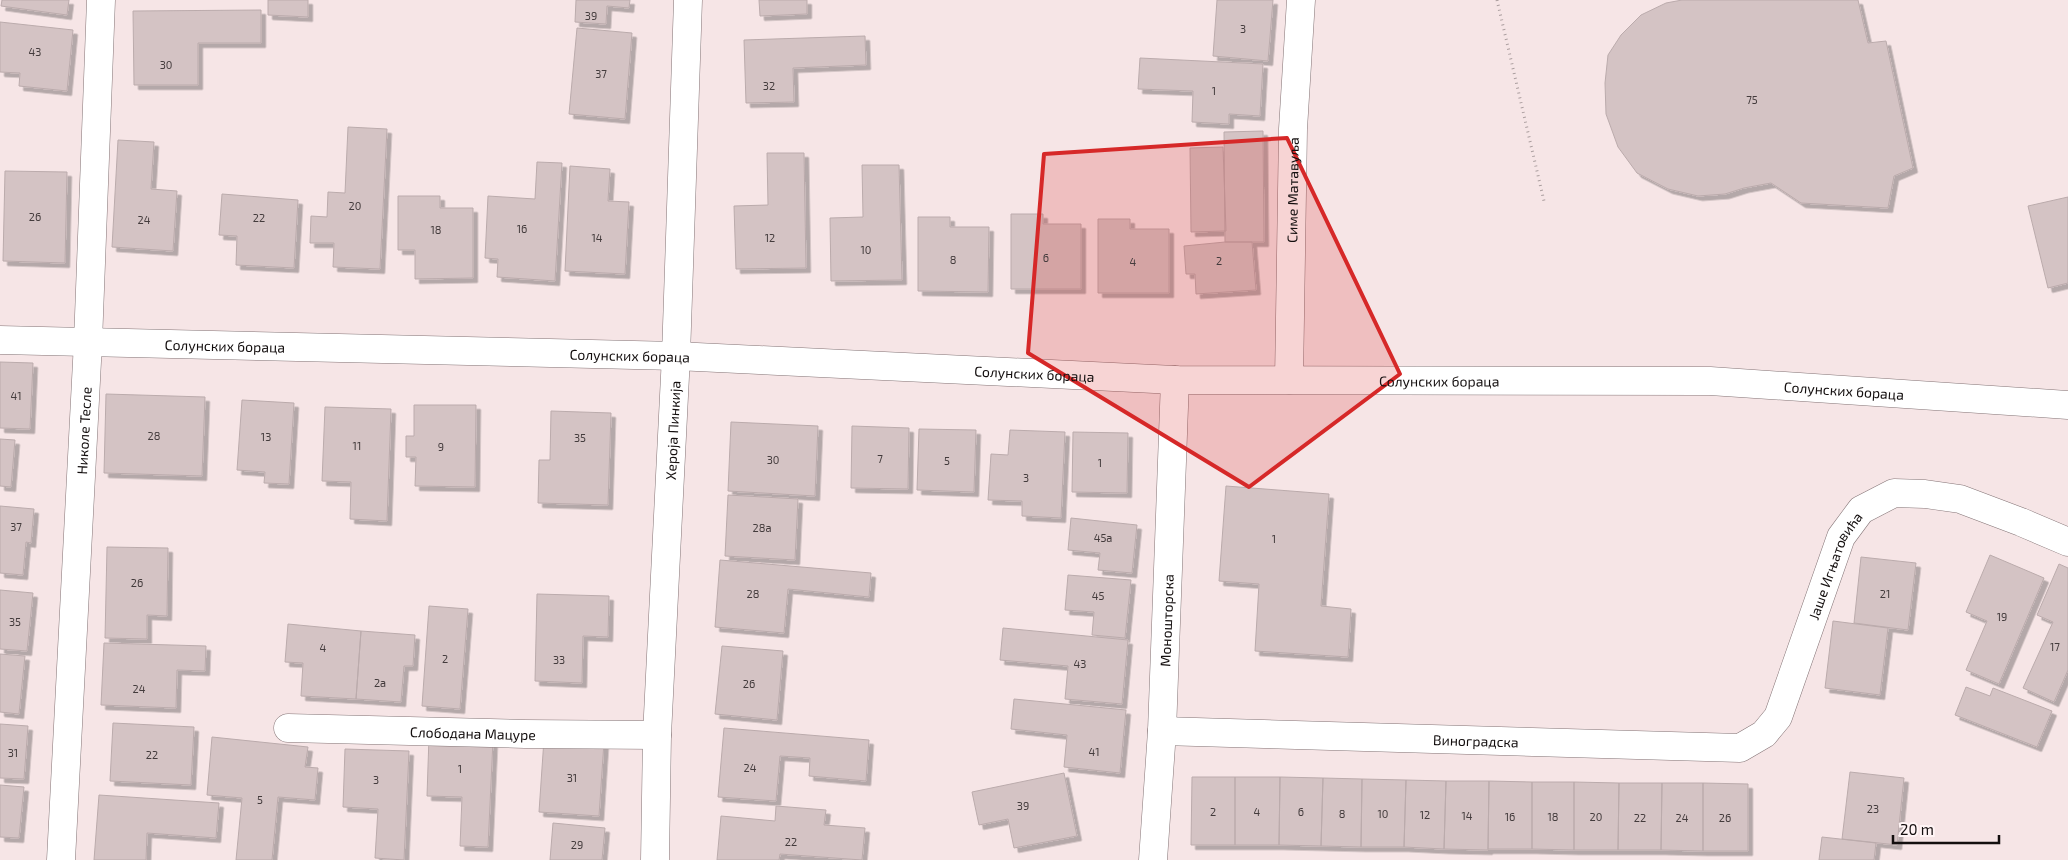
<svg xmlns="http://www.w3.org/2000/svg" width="2068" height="860" font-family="'Exo 2',sans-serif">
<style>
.building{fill:#d4c3c4;stroke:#bbabac;filter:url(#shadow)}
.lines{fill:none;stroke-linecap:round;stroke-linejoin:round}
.minor-casing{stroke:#847476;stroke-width:29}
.tertiary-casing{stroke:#847476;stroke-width:29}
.path{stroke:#ab9e9f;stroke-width:3;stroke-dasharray:1 4;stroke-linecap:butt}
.minor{stroke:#fff;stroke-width:28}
.tertiary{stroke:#fff;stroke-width:28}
.marked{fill:#d62828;fill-opacity:0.2;stroke:#d62828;stroke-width:4;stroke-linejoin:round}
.labels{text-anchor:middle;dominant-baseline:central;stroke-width:4.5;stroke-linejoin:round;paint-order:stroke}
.number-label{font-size:11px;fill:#433b3c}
.street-label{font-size:14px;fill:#130e0e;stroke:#fff4f5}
</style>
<defs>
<filter id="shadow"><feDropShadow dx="4.5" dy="4.5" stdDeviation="0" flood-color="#0004"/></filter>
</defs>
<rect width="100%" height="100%" fill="#f6e5e6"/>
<path class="building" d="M2,0H69L67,15L1,6Z
M268,0H308V17L268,15Z
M576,0H630L629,8L607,6L606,24L575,22Z
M759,0H807V14L760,16Z
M1217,0H1273L1268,61L1213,56Z
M1682,0H1858L1868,43L1886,41L1913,168L1894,176L1888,208L1801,203L1771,183L1744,188L1725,194L1698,196L1668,189L1637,173L1618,147L1606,114L1605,83L1608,55L1621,35L1641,15L1666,3Z
M261,10V43H198V85H134L133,11Z
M0,22L73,30L67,91L19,86L20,73L0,72Z
M577,28L632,33L625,119L569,114Z
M865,36L866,65L793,68L794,102L746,103L744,40Z
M1140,58L1263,64L1260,116L1229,114V124L1192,122L1193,91L1138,89Z
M348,127L387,129L380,269L333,267L334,243H310L311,216L327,217L328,192L345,193Z
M1263,131L1264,242H1225L1224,132Z
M118,140L154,142L151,189L177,191L173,251L112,247Z
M1223,147L1226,231L1191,232L1190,148Z
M767,153H804L806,268L736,269L734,206L768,205Z
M537,162L562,163L555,281L497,277L498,259L485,258L488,196L535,199Z
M862,165H899L902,280L831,281L830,218L863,217Z
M570,166L610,169L608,201L629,202L625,274L565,271Z
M5,171L67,172L65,263L3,261Z
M222,194L298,200L294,268L236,265L237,236L219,235Z
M398,196H440V208H473V278L415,279V250H398Z
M2068,197V283L2048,288L2028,206Z
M1011,214H1043V224H1081V289H1011Z
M918,217H950V227H989L988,292L918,291Z
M1098,219H1130V229H1169V293H1098Z
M1225,242H1252L1256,290L1196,294L1195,274H1186L1184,246Z
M0,362L33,363L30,429L0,428Z
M106,394L205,397L202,476L104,473Z
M242,400L294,403L289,484L264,483L265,472L237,470Z
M414,405H476L475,487L415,486L416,457H406V436H414Z
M325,407L391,409L387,521L350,519L351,482L322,481Z
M551,411L611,413L608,505L538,503L539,460H550Z
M731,422L818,426L815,496L728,491Z
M852,426L909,428L908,489L851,488Z
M919,429L976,430L974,492L917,490Z
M1010,430L1065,432L1061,518L1022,516V501L988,500L991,454L1008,455Z
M1073,432L1128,433L1127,493L1072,492Z
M0,439L15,440L11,487L0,486Z
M1226,486L1329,494L1321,606L1351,609L1348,657L1255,651L1259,584L1219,581Z
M728,495L798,499L795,560L725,556Z
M0,506L34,509L31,543L26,542L23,575L0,573Z
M1071,518L1137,525L1132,573L1098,570L1100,553L1068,550Z
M107,547L168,548L167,616L147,615V639L105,638Z
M1990,555L2044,578L1999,684L1966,670L1987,621L1966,612Z
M1861,557L1916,563L1908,630L1854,623Z
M720,560L871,573L869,597L788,589L784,633L715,627Z
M2059,564L2068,568V670L2054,702L2023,688L2053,622L2037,615Z
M1068,575L1131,580L1125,638L1092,635L1094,612L1065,610Z
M0,590L33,593L27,651L0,649Z
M537,594L609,596L608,637L583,636L582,683L535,681Z
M429,606L468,609L460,709L422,706Z
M1833,621L1888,628L1880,695L1825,688Z
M288,624L361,631L356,699L301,696L303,663L285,662Z
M1003,628L1128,640L1122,704L1065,699L1068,666L1000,660Z
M361,631L415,635L413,666H404L401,702L356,699Z
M104,643L206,646L205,671L177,670L176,708L101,705Z
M722,646L783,651L777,720L715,714Z
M0,654L25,656L19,714L0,712Z
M1966,687L1990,696L1993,688L2052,711L2037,747L1955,715Z
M1014,699L1126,710L1120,773L1064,767L1067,735L1011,729Z
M113,723L194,727L191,785L110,781Z
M0,724L28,726L24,779L0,778Z
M724,728L869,740L866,781L809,776L810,758L780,756L776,801L718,797Z
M212,737L308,747L305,767L318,768L315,800L278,797L272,860H236L242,798L207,795Z
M429,737L493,740L488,847L460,846L462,797L427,796Z
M544,739L604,742L599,816L539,812Z
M345,749L409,751L404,860L375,858L378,809L343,807Z
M1850,772L1904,778L1897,845L1842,839Z
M1064,773L1077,836L1014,848L1008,819L979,825L972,792Z
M1192,777H1235V845H1191Z
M1235,777H1280L1279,845H1235Z
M1280,777L1323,778L1321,846L1279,845Z
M1323,778L1362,779L1361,847L1321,846Z
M1362,779L1406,780L1404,847H1361Z
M1406,780L1446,781L1444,849L1404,847Z
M1446,781H1489L1488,850L1444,849Z
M1489,781L1532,782V849H1488Z
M1532,782H1574V850L1532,849Z
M1574,782L1619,783L1618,850H1574Z
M1619,783H1662L1661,850H1618Z
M1662,783H1703V851L1661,850Z
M1703,783L1748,784V851H1703Z
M0,785L24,787L19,838L0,837Z
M99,795L219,803L216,838L147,833L146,860H94Z
M776,806L826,810L824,825L865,828L862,860L780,854L779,860H717L721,816L775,821Z
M553,823L605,828L602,860H550Z
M1822,837L1876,843L1874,860H1819Z"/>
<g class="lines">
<g class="minor-casing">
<g id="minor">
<path id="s1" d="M1289,380L1293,129L1301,0"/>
<path id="s2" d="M288,728L525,734L657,735"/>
<path id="s3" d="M1162,731L1740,748L1764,734L1778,717L1841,537L1861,510L1894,493L1925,494L1960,499L2021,522L2068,542"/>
<path id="s4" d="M61,860L88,342L101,0"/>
<path id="s5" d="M655,860L657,735L676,356L688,0"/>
<path id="s6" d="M1153,860L1162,731L1175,380"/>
</g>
</g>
<g class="tertiary-casing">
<g id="tertiary">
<path id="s7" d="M0,340L676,356L1175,380L1710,381L2068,405"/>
</g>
</g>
<path class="path" d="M1497,0L1544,201"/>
<use href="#minor" class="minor"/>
<use href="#tertiary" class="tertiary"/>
</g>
<path class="marked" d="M1287,138L1400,374L1249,487L1028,353L1044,154Z"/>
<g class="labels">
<g class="number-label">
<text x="591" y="15">39</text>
<text x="1243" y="28">3</text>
<text x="35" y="51">43</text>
<text x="166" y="64">30</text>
<text x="601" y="73">37</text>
<text x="769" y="85">32</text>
<text x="1214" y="90">1</text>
<text x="1752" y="99">75</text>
<text x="355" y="205">20</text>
<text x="35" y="216">26</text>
<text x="259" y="217">22</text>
<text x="144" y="219">24</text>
<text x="522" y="228">16</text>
<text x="436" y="229">18</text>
<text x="597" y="237">14</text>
<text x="770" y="237">12</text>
<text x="866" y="249">10</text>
<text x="1046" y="257">6</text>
<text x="953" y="259">8</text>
<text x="1219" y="260">2</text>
<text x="1133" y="261">4</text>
<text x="16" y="395">41</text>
<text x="154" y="435">28</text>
<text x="266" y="436">13</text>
<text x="580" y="437">35</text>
<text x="357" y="445">11</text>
<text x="441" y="446">9</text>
<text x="880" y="458">7</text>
<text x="773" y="459">30</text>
<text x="947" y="460">5</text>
<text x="1100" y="462">1</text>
<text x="1026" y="477">3</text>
<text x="16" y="526">37</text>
<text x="762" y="527">28a</text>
<text x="1103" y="537">45a</text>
<text x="1274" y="538">1</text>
<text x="137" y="582">26</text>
<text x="753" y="593">28</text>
<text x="1885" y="593">21</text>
<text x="1098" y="595">45</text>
<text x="2002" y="616">19</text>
<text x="15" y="621">35</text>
<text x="2055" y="646">17</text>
<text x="323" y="647">4</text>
<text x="445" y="658">2</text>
<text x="559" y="659">33</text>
<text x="1080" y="663">43</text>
<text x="380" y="682">2a</text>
<text x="749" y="683">26</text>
<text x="139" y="688">24</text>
<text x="1094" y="751">41</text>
<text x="13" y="752">31</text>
<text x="152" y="754">22</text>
<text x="750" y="767">24</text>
<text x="460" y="768">1</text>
<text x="572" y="777">31</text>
<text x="376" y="779">3</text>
<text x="260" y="799">5</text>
<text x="1023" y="805">39</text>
<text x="1873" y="808">23</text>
<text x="1213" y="811">2</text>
<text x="1257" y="811">4</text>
<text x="1301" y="811">6</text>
<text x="1342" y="813">8</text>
<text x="1383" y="813">10</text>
<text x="1425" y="814">12</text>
<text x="1467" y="815">14</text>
<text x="1510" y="816">16</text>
<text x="1553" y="816">18</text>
<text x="1596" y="816">20</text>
<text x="1640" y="817">22</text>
<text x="1682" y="817">24</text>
<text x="1725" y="817">26</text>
<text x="791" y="841">22</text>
<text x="577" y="844">29</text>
</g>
<g class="street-label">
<text stroke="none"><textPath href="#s1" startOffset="190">Симе Матавуља</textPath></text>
<text stroke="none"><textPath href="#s7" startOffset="225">Солунских бораца</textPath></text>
<text stroke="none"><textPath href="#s7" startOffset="630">Солунских бораца</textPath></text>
<text stroke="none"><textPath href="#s7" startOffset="1035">Солунских бораца</textPath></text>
<text stroke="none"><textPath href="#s7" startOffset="1440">Солунских бораца</textPath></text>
<text stroke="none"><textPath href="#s7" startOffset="1845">Солунских бораца</textPath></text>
<text stroke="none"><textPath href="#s4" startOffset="430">Николе Тесле</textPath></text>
<text stroke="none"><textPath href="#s5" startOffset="430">Хероја Пинкија</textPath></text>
<text stroke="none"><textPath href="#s3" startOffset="790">Јаше Игњатовића</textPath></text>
<text stroke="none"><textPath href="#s6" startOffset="240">Моношторска</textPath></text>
<text stroke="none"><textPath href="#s2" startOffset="185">Слободана Мацуре</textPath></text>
<text stroke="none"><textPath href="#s3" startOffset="314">Виноградска</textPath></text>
</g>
</g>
<path d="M1893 835v8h106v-8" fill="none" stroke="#130e0e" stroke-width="2.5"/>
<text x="1900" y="835" font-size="15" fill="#130e0e" stroke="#fff4f5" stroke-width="4" paint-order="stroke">20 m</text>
</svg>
